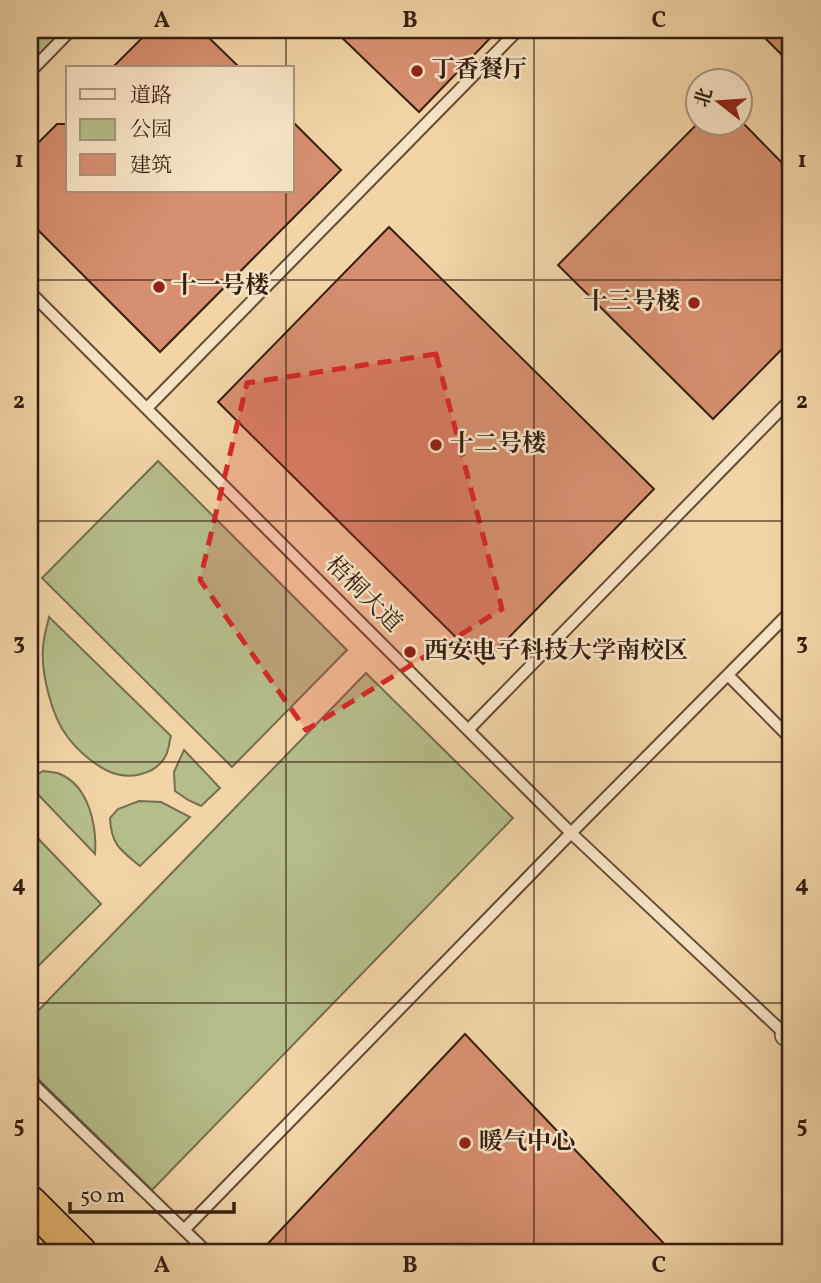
<svg xmlns="http://www.w3.org/2000/svg" width="821" height="1283" font-family="Vollkorn,'Noto Serif SC',serif">
<style>
.green{fill:#b5be8b;stroke:#766e4e;stroke-width:2}
.building{fill:#d68f70;stroke:#361e11;stroke-width:2}
.lines{fill:none;stroke-linecap:round;stroke-linejoin:round}
.service-casing{stroke:#654c36;stroke-width:14}
.minor-casing{stroke:#654c36;stroke-width:24}
.trunk-casing{stroke:#361e11;stroke-width:37}
.service{stroke:#f7e3c5;stroke-width:10}
.minor{stroke:#f7e3c5;stroke-width:21}
.trunk{stroke:#e9ba73;stroke-width:33}
.marked{fill:#d62828;fill-opacity:0.2;stroke:#d62828;stroke-width:5;stroke-dasharray:14 9;stroke-linejoin:round}
.grid{fill:none;stroke:#361e11;stroke-width:2;stroke-opacity:0.55}
.poi-dot{fill:#8f2418;stroke:#f7e3c5;stroke-width:2.5}
.labels{text-anchor:middle;dominant-baseline:central;stroke-width:5;stroke-linejoin:round;paint-order:stroke}
.poi-label{font-size:24px;font-weight:bold;fill:#361e11;stroke:#f7e3c5;text-anchor:start}
.street-label{font-size:24px;fill:#361e11;stroke:#f7e3c5}
.neatline{fill:none;stroke:#361e11;stroke-width:2.5}
.grid-label{font-size:23px;text-anchor:middle;font-weight:bold;fill:#361e11}
</style>
<rect width="100%" height="100%" fill="#f2d4a6"/>
<filter id="stains"><feTurbulence type="fractalNoise" baseFrequency=".00286" numOctaves="4"/><feColorMatrix values="0 0 0 0 .2 0 0 0 0 .09 0 0 0 0 .02 0 0 0 .5 -.17"/></filter>
<radialGradient id="worn" r=".72"><stop offset=".6" stop-color="#630" stop-opacity="0"/><stop offset="1" stop-color="#630" stop-opacity=".3"/></radialGradient>
<path class="green" d="M30,30H70L30,72Z
M158,461L347,650L232,767L42,578Z
M49,617L171,736C169,742 169,751 165,757C154,776 127,780 108,771C93,764 76,749 67,736C52,717 41,673 43,649C43,638 47,627 49,617Z
M366,673L513,818L152,1190L30,1071V1019Z
M30,684C38,701 35,730 30,748Z
M184,750L220,788L201,806L188,800L175,791L174,772Z
M43,771C48,772 55,772 60,774C89,786 97,826 95,854L30,786V779Z
M139,801L161,802L190,817L140,866C120,850 111,844 110,818L118,809Z
M30,830L101,904L30,974Z"/>
<path class="building" d="M150,30H201L240,68H112Z
M334,30H498L419,112Z
M757,30H791V64Z
M292,121L341,170L160,352L30,222V151L57,124H68V191H292Z
M699,122H742L791,172V340L713,419L558,265Z
M389,227L654,489L483,664L218,402Z
M465,1034L673,1253H259Z"/>
<g class="lines">
<g class="service-casing">
<path id="service" d="M30,72L71,30
M30,292L571,833L787,1036
M147,408L518,30
M728,675L791,739
M468,730L791,399
M30,1081L208,1253
M184,1230L571,833L791,611"/>
</g>
<g class="minor-casing">
<path id="minor" d="M786,1035L791,1030"/>
</g>
<g class="trunk-casing">
<path id="trunk" d="M30,1203L80,1253"/>
</g>
<use href="#service" class="service"/>
<use href="#minor" class="minor"/>
<use href="#trunk" class="trunk"/>
</g>
<path class="marked" d="M436,354L502,609L306,730L200,580L247,383Z"/>
<path class="grid" d="M286,30V68M534,30V1253M286,191V1253M30,280H791M30,521H791M30,762H791M30,1003H791"/>
<g class="poi-dot">
<circle cx="417" cy="71" r="7"/>
<circle cx="159" cy="287" r="7"/>
<circle cx="694" cy="303" r="7"/>
<circle cx="436" cy="445" r="7"/>
<circle cx="410" cy="652" r="7"/>
<circle cx="465" cy="1143" r="7"/>
</g>
<g class="labels">
<g class="poi-label">
<text x="431" y="71">丁香餐厅</text>
<text x="173" y="287">十一号楼</text>
<text x="680" y="303" text-anchor="end">十三号楼</text>
<text x="450" y="445">十二号楼</text>
<text x="424" y="652">西安电子科技大学南校区</text>
<text x="479" y="1143">暖气中心</text>
</g>
<g class="street-label">
<text transform="translate(363 595) rotate(45)">梧桐大道</text>
</g>
</g>
<rect width="821" height="1283" fill="none" stroke="#f2d4a6" stroke-width="77"/>
<rect x="66" y="66" width="228" height="126" fill="#f7e3c5" stroke="#aa947d" stroke-width="2"/>
<rect x="80" y="89" width="35" height="10" fill="#f7e3c5" stroke="#aa947d" stroke-width="2"/>
<text x="130" y="102" font-size="21" fill="#361e11">道路</text>
<rect x="80" y="119" width="35" height="21" fill="#b5be8b" stroke="#aa947d" stroke-width="2"/>
<text x="130" y="136" font-size="21" fill="#361e11">公园</text>
<rect x="80" y="154" width="35" height="21" fill="#d68f70" stroke="#aa947d" stroke-width="2"/>
<text x="130" y="172" font-size="21" fill="#361e11">建筑</text>
<g transform="translate(719 102) rotate(287)"><circle r="33" fill="#f7e3c5" stroke="#aa947d" stroke-width="2"/>
<path d="M0-5L12 26L0 18L-12 26Z" fill="#8f2418"/>
<text y="-10" font-size="19" font-weight="bold" text-anchor="middle" fill="#361e11">北</text>
</g>
<path d="M70 1202v10h164v-10" fill="none" stroke="#361e11" stroke-width="3.5"/>
<text x="80" y="1202" font-size="21" fill="#361e11" stroke="#f7e3c5" stroke-width="5" paint-order="stroke">50 m</text>
<rect x="38" y="38" width="744" height="1206" class="neatline"/>
<g class="grid-label">
<text x="162" y="27">A</text>
<text x="410" y="27">B</text>
<text x="659" y="27">C</text>
<text x="19" y="167">1</text>
<text x="802" y="167">1</text>
<text x="19" y="408">2</text>
<text x="802" y="408">2</text>
<text x="19" y="649">3</text>
<text x="802" y="649">3</text>
<text x="19" y="891">4</text>
<text x="802" y="891">4</text>
<text x="19" y="1132">5</text>
<text x="802" y="1132">5</text>
<text x="162" y="1272">A</text>
<text x="410" y="1272">B</text>
<text x="659" y="1272">C</text>
</g>
<rect width="100%" height="100%" filter="url(#stains)"/>
<rect width="100%" height="100%" fill="url(#worn)"/>
</svg>
